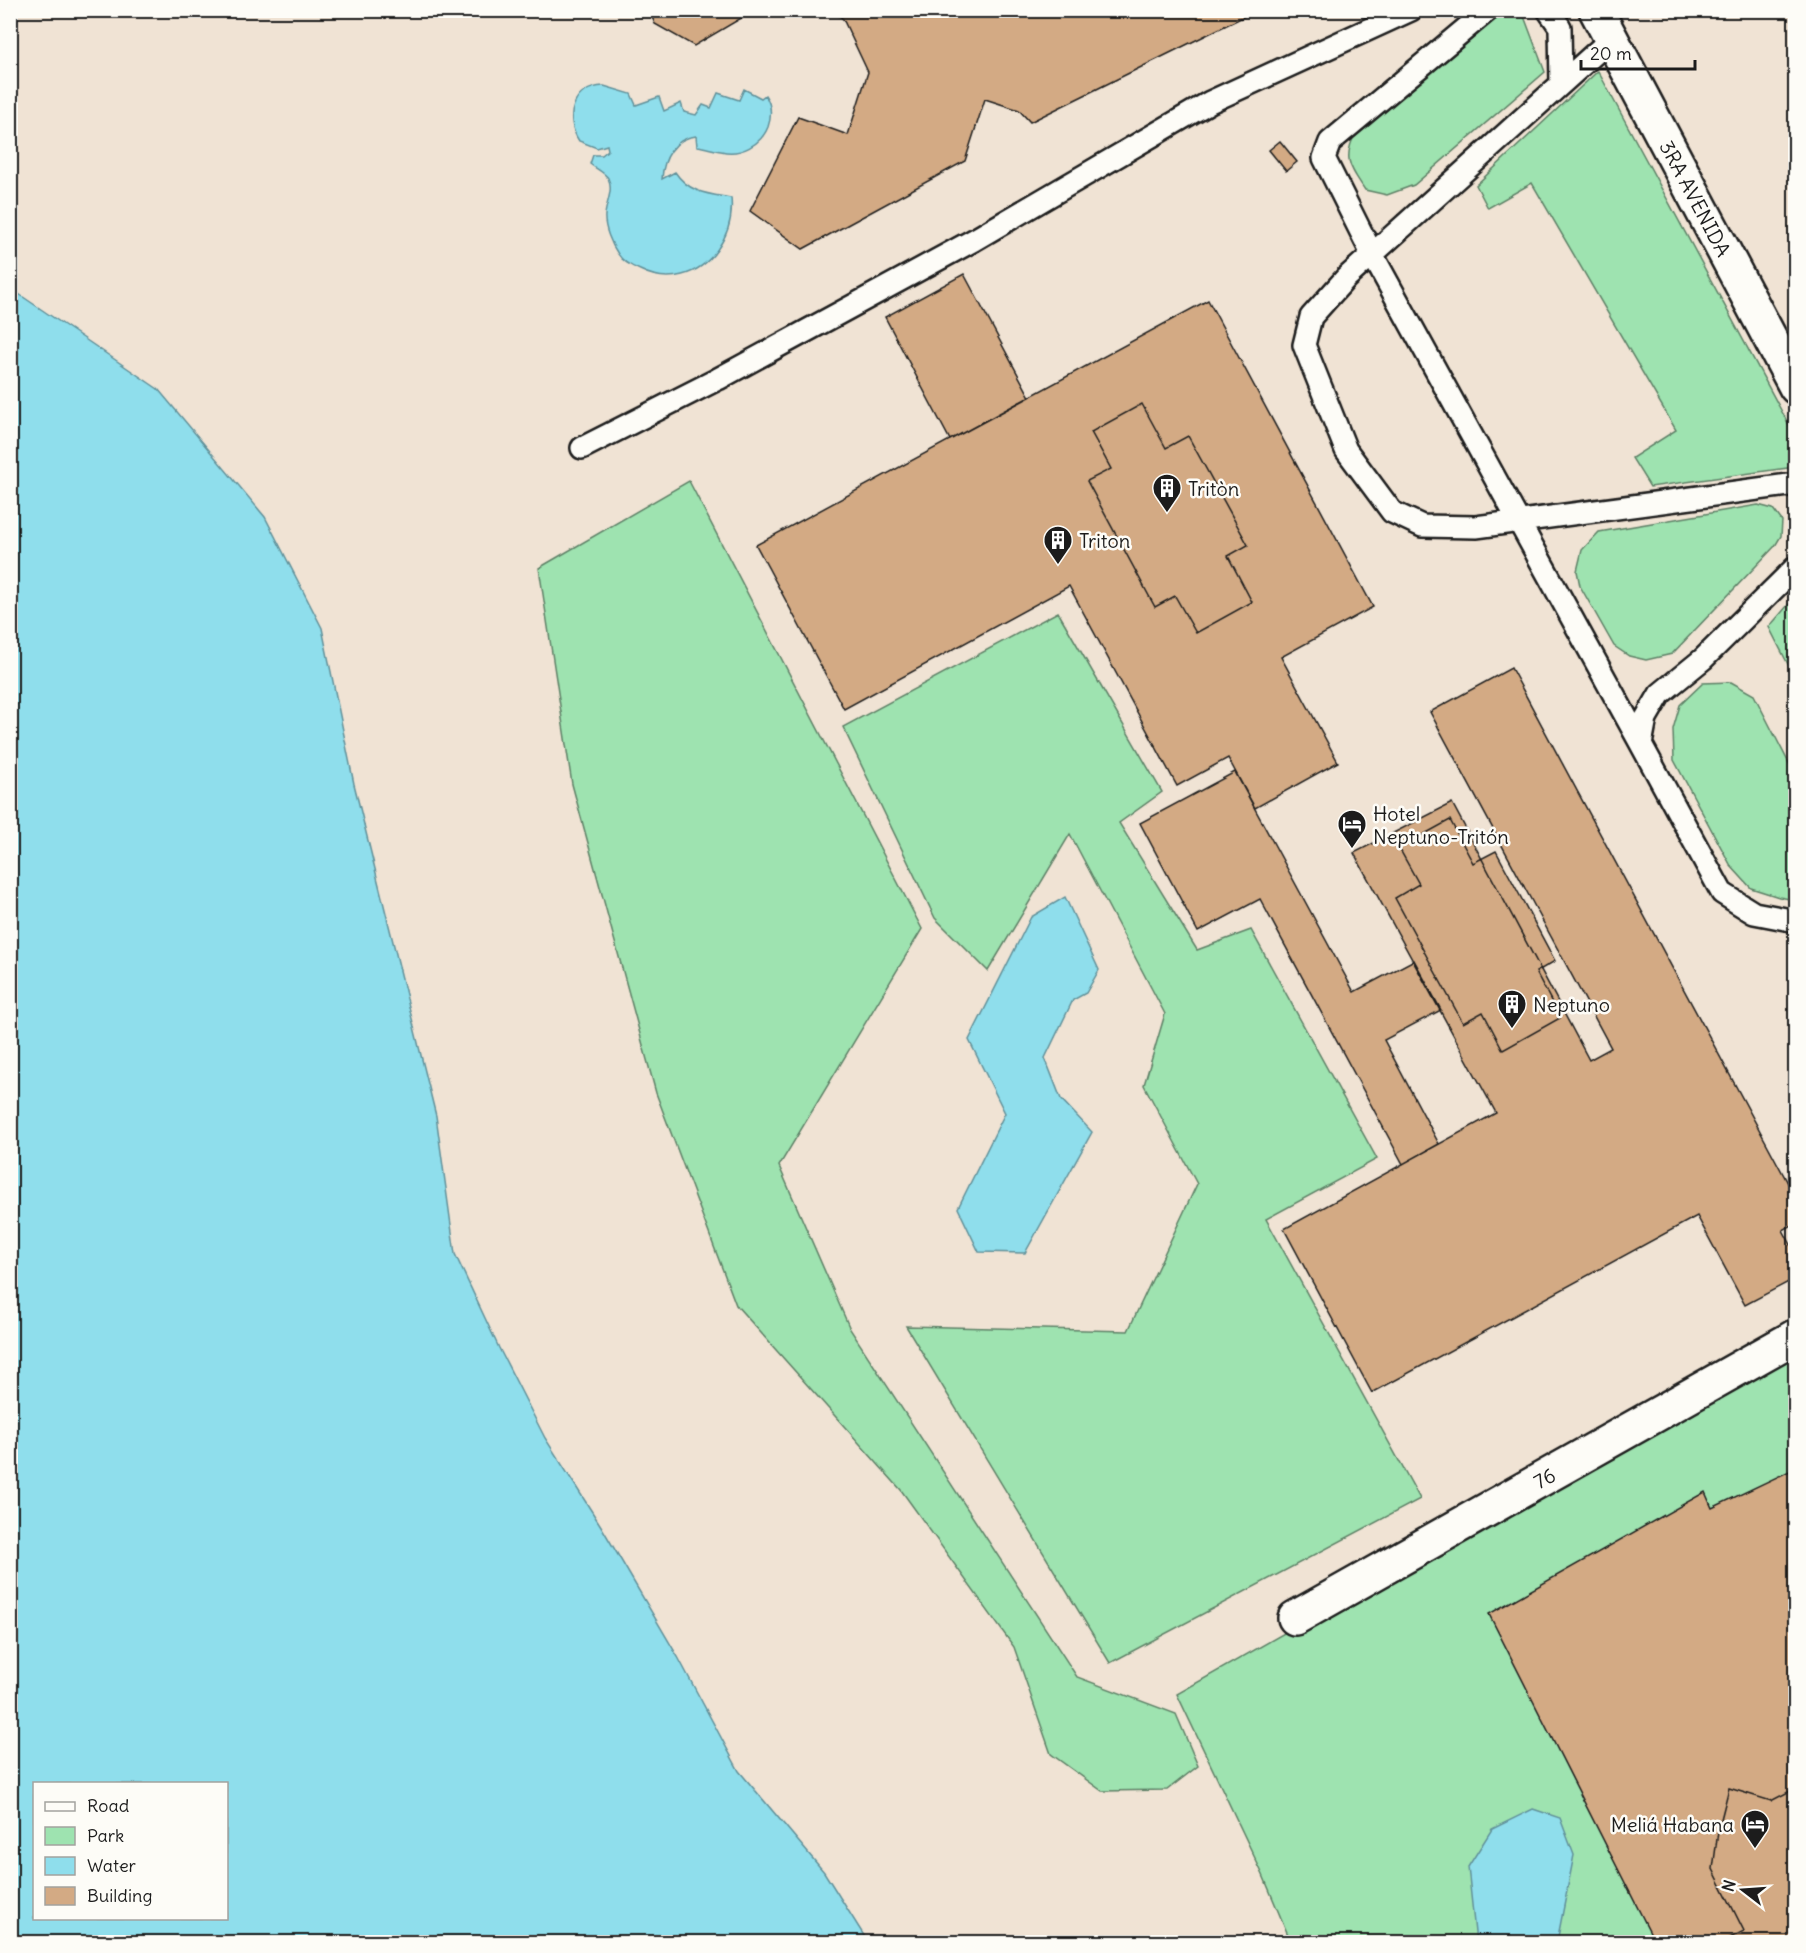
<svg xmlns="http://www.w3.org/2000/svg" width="1806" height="1953" font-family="Delius,sans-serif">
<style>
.green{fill:#9ee3b0;stroke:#5d8066;stroke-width:1.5}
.water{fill:#8fdeec;stroke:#619099;stroke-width:1.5;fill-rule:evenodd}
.building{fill:#d3aa84;stroke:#1c1c1c;stroke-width:1.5}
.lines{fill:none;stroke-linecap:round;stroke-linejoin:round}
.lane-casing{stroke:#1c1c1c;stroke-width:26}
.street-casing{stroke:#1c1c1c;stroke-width:38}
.secondary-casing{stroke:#1c1c1c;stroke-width:38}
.lane{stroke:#fdfcf7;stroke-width:21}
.street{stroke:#fdfcf7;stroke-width:33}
.secondary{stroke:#fdfcf7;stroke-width:33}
.labels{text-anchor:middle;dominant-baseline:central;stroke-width:5;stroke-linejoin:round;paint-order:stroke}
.street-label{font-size:20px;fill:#1c1c1c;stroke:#fdfcf7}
.poi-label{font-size:20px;fill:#1c1c1c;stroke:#fdfcf7;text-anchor:start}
</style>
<rect width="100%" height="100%" fill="#f0e3d4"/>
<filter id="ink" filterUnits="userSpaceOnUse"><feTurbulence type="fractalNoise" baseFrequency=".0167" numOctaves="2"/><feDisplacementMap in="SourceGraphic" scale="12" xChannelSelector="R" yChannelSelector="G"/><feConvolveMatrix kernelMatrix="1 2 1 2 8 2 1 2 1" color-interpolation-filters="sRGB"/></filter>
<g filter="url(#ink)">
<path class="green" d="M1501,11H1522L1545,72L1414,185L1387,195L1365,190C1350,167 1342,159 1356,132Z
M1598,71L1795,436V467L1650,487L1632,458L1676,430L1532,183L1488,208L1476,185Z
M689,481L922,929L779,1166L850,1329L1077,1677L1176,1714L1198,1766L1167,1790L1102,1791L1051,1754L1014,1647L901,1490L736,1305L656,1093L572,784L539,568Z
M1758,505L1773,509L1782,521L1781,536L1775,546L1672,654L1646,660L1629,656L1614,646L1580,586L1577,571L1582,550L1599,532Z
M1795,597V678L1769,627Z
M1058,612L1162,792L1119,823L1197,950L1251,930L1377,1159L1266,1219L1420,1499L1110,1663L906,1326L1128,1331L1197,1184L1144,1085L1165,1014L1070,834L988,971L935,918L843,727Z
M1731,682L1754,695L1795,775V900L1779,897L1751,888L1731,866L1674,760L1673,729L1680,705L1703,683Z
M1795,1343V1942H1291L1263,1875L1177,1694Z"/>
<path class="water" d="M604,86L631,94L636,105L659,97L664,111L681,103L684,112L696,115L703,105L711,108L718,93L739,100L744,89L761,98L765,95C772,105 772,115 768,127C761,145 740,156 721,151C713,150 706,147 697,146L696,136C674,138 663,159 662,179L675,172C689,193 708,194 731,198C733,217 729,233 717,250C699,276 668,284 640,270C633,267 622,261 618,254C611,244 604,227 605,215C606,203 614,190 608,178C604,172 595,168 590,164L593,155H602L608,150L607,145L597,148L579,141C564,118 572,87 604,86Z
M10,288L158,389L265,517L322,628L354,784L436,1116L455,1254L499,1348L545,1438L601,1526L678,1657L739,1771L824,1872L868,1942H11ZM34,1784H226V1918H34Z
M1065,897L1099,970L1086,993L1073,1000L1045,1058L1061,1099L1092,1132L1025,1253L979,1252L958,1208L1005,1113L969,1040L1031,917Z
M1533,1809L1560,1818L1574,1855L1557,1942H1476L1468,1867L1492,1829Z"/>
<path class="building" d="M649,10H755L694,46L655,24Z
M832,10H1257L1030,122L1019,110L985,99L965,161L803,249L750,211L798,117L848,135L868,72L843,19Z
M1280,141L1297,162L1286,171L1269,150Z
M964,274L1030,397L950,440L885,317Z
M1208,300L1373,607L1281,657L1338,762L1255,808L1228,758L1177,786L1069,586L844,709L756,545Z
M1142,404L1166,448L1188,436L1248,545L1228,556L1252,602L1196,633L1175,596L1155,607L1087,481L1111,469L1091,432Z
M1511,668L1796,1198V1223L1783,1230L1796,1254V1278L1745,1305L1697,1216L1372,1393L1284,1229L1496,1113L1354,853L1452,803L1589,1060L1611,1048L1430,712Z
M1235,772L1354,992L1414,960L1441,1010L1384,1040L1439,1144L1403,1164L1260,899L1198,932L1140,823Z
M1450,820L1473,863L1496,851L1555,961L1536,972L1560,1018L1503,1050L1483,1012L1463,1023L1395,898L1419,884L1399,848Z
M1796,1468V1788L1771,1801L1729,1788L1718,1831L1713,1869L1744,1931L1722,1942H1655L1489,1614L1705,1492L1712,1508Z
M1729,1788L1771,1801L1796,1788V1942H1722L1744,1931L1713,1869L1718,1831Z"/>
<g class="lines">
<g class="lane-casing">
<path id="lane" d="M1488,10L1330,142L1324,158L1372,254L1641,744
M1548,10L1560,27L1561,84
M1611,39L1346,278L1311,317L1304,345L1346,450L1392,512L1422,526L1476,527L1796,484
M582,448L718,379L974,240L1210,102L1411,10
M1796,567L1703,659L1660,694L1646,718L1641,744L1722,893L1754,913L1796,921"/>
</g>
<g class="street-casing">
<g id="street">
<path id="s1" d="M1295,1618L1796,1336"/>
</g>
</g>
<g class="secondary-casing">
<g id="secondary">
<path id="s2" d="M1596,10L1796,387"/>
</g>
</g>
<use href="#lane" class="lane"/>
<use href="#street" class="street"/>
<use href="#secondary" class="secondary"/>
</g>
</g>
<defs>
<g id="building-pin" transform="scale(1.5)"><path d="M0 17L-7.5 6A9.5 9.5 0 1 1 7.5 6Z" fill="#1c1c1c" stroke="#fdfcf7"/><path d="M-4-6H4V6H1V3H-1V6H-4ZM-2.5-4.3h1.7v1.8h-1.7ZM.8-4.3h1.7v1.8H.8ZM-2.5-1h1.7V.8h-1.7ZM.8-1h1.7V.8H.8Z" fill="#fff"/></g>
<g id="hotel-pin" transform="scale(1.5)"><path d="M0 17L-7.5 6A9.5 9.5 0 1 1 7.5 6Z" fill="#1c1c1c" stroke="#fdfcf7"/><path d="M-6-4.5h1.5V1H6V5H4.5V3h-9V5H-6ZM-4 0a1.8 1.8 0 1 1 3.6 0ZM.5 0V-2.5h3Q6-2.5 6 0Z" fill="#fff"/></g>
</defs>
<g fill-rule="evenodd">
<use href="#building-pin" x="1167" y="488"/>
<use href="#building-pin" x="1058" y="540"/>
<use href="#hotel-pin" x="1352" y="824"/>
<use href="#building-pin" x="1512" y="1004"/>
<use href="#hotel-pin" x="1755" y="1824"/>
</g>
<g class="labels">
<g class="street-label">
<text stroke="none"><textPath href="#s2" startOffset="213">3RA AVENIDA</textPath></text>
<text stroke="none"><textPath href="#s1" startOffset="286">76</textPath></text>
</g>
<g class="poi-label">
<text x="1188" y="488">Tritòn</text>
<text x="1079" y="540">Triton</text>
<text x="1373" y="813">Hotel<tspan x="1373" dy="23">Neptuno-Tritón</tspan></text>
<text x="1533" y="1004">Neptuno</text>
<text x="1734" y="1824" text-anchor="end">Meliá Habana</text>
</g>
</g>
<rect width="1806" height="1953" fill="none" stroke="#fdfcf7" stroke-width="36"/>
<rect x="18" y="18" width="1770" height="1917" fill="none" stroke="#1c1c1c" stroke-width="2" filter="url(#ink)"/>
<rect x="33" y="1782" width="195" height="138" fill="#fdfcf7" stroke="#a3a29f" stroke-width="1.5"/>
<rect x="45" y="1802" width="30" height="9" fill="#fdfcf7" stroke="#a3a29f" stroke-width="1.5"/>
<text x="87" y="1812" font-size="18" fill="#1c1c1c">Road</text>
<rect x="45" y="1827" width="30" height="18" fill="#9ee3b0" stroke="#a3a29f" stroke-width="1.5"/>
<text x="87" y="1842" font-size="18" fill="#1c1c1c">Park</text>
<rect x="45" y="1857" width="30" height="18" fill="#8fdeec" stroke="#a3a29f" stroke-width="1.5"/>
<text x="87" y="1872" font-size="18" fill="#1c1c1c">Water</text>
<rect x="45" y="1887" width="30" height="18" fill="#d3aa84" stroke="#a3a29f" stroke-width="1.5"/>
<text x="87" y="1902" font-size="18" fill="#1c1c1c">Building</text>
<g transform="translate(1743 1890) rotate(287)" stroke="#fdfcf7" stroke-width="4.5" paint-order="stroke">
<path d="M0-4.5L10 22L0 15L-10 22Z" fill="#1c1c1c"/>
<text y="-9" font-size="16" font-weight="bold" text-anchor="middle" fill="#1c1c1c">N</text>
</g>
<path d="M1581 60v9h114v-9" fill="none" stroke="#1c1c1c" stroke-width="3"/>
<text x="1590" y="60" font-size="18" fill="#1c1c1c" stroke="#fdfcf7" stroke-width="4.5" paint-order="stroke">20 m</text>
</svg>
